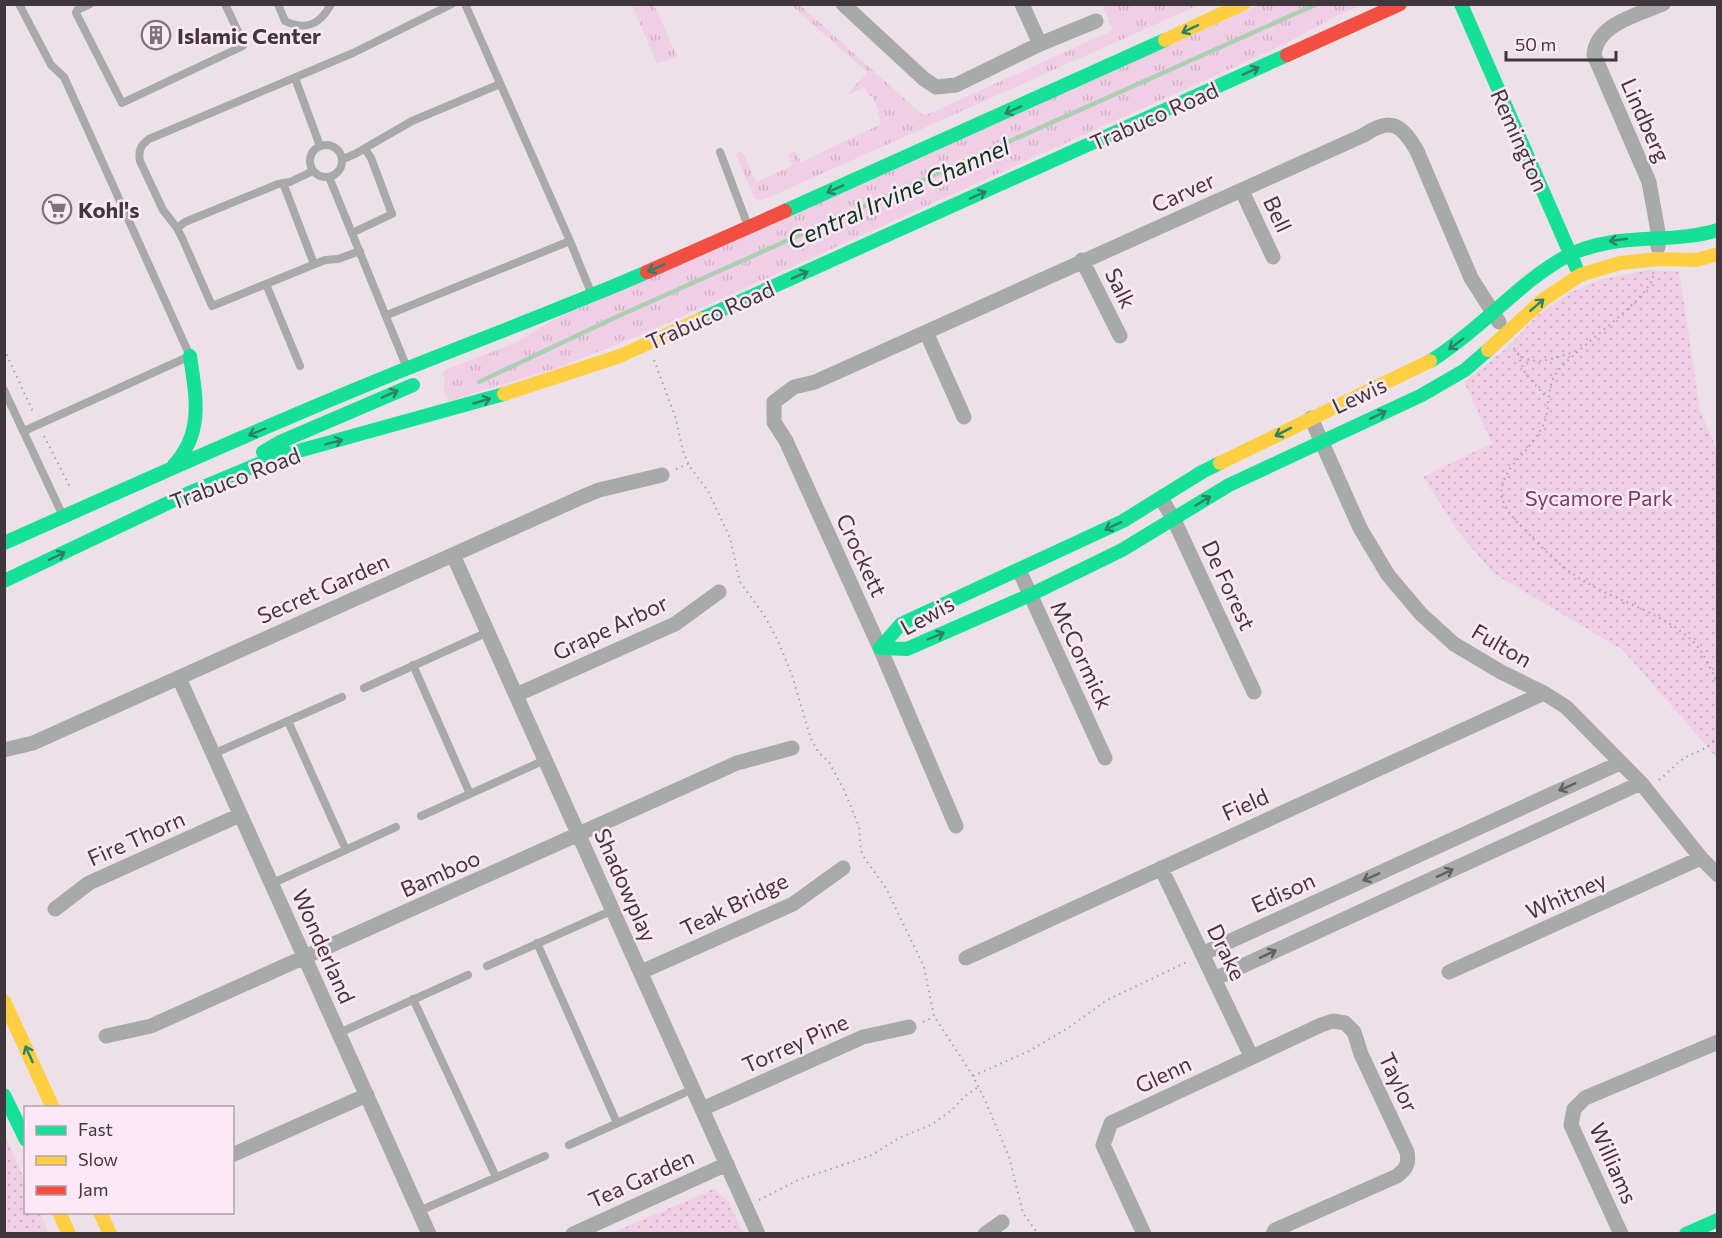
<svg xmlns="http://www.w3.org/2000/svg" width="1722" height="1238" font-family="Commissioner,sans-serif">
<style>
.grass{fill:url(#grass-tufts)}
.park{fill:url(#park-dots)}
.lines{fill:none;stroke-linecap:round;stroke-linejoin:round}
.stream{stroke:#aacfb3;stroke-width:4.5}
.path{stroke:#a6a6a6;stroke-width:2;stroke-dasharray:1.5 4.5;stroke-linecap:butt}
.lane{stroke:#a7aaa8;stroke-width:8}
.street{stroke:#a7aaa8;stroke-width:15}
.fast{stroke:#16e098;stroke-width:14}
.slow{stroke:#ffcf43;stroke-width:14}
.jam{stroke:#f24e42;stroke-width:14}
.oneway{stroke:#2d8266}
.oneway2{stroke:#645f62}
.labels{text-anchor:middle;dominant-baseline:central;stroke-width:5;stroke-linejoin:round;paint-order:stroke}
.poi-label{font-size:22px;font-weight:bold;fill:#40363d;stroke:#fde9f6;text-anchor:start}
.street-label{font-size:22px;fill:#40363d;stroke:#fde9f6}
.park-label{font-size:22px;fill:#7e396c;stroke:#fde9f6}
.water-label{font-size:24px;font-style:italic;fill:#07351a;stroke:#fde9f6}
</style>
<defs>
<pattern id="grass-tufts" width="24" height="20" patternUnits="userSpaceOnUse" patternTransform="scale(1.5)"><rect width="24" height="20" fill="#f0cfe6"/><path d="M3 7l-1-3M5 7V3M7 7l1-3M15 17l-1-3M17 17v-4M19 17l1-3" fill="none" stroke="#cfb2c6"/></pattern>
<pattern id="park-dots" width="8" height="8" patternUnits="userSpaceOnUse" patternTransform="scale(1.5)"><rect width="8" height="8" fill="#f0cfe6"/><path d="M2 2h.1M6 6h.1" fill="none" stroke="#cfb2c6" stroke-width="1.8" stroke-linecap="round"/></pattern>
</defs>
<rect width="100%" height="100%" fill="#ede1e9"/>
<path class="grass" d="M632,5H654L677,56L657,64Z
M791,5H800L924,116L1113,30L1102,5H1199L763,200L755,199L736,155L739,151L743,153L756,182L792,166L788,154L795,151L801,162L881,124L877,113L879,112L872,96L869,97L865,87L847,95L867,72Z
M1259,5H1363L1336,16L1285,44L650,331L563,366L449,401L443,388L445,377L441,374L447,369L515,343L553,320L757,231Z"/>
<path class="park" d="M1649,270L1679,271L1700,411L1717,450V758L1623,650L1493,573L1457,530L1423,477L1492,443L1464,382L1507,348L1537,316L1571,292L1603,279Z
M5,1135L25,1181L26,1212L40,1213L49,1233H5Z
M714,1189L728,1201L743,1233H612Z"/>
<g class="lines">
<path class="stream" d="M479,382L614,318L1317,4"/>
<path class="path" d="M1653,276C1649,300 1577,347 1558,371C1545,387 1551,406 1544,423C1538,437 1527,449 1517,460C1490,492 1501,506 1527,532C1546,552 1565,571 1589,584C1621,602 1661,613 1689,638C1703,649 1710,668 1718,684
M1514,348C1527,370 1554,358 1574,352
M4,349L34,414
M1518,354L1525,373L1547,398
M654,360L675,416L683,451L690,467L708,491L730,538L740,582L764,615L778,641L792,675L811,739L819,753L829,762L845,792L859,827L861,851L865,859L886,888L924,967L934,1016L973,1076L985,1100L1009,1157L1023,1213L1038,1234
M44,436L71,489
M676,469L688,464
M1659,780C1668,773 1676,763 1686,757C1697,751 1712,748 1718,735
M923,1022L934,1017
M973,1076L1029,1051L1068,1028L1107,1000L1189,961
M759,1200L798,1180L872,1155L899,1138L931,1125L952,1110L964,1097L978,1087"/>
<path class="lane" d="M19,4L51,65L64,77L190,356L24,431
M90,4L77,10L76,13L122,103L243,46V42L225,4
M278,4L285,21C306,31 320,25 331,4
M295,78L320,146
M310 161a16 16 0 1 1 32 0a16 16 0 1 1-32 0Z
M720,152L748,226
M343,159L355,154L412,121L500,84
M329,177L407,368
M283,183L314,264
M177,228L185,222L278,184L290,182L313,171
M352,233L392,214L371,158L365,149
M570,241L592,295
M360,251L338,259L325,260L212,306L183,240L177,228L163,210L140,161C138,150 141,145 149,139L353,53L452,4
M266,284L300,366
M387,315L570,241L465,4
M4,390L63,516
M413,665L470,794
M364,688L488,632
M288,721L346,850
M213,754L342,697
M421,816L545,760
M271,884L396,827
M537,943L617,1123
M487,966L613,910
M413,999L496,1177
M339,1033L468,975
M569,1145L693,1089
M419,1211L545,1156"/>
<path class="street" d="M843,4L924,79L936,87L956,85L1040,44L1096,21
M1022,4L1040,44
M1242,191L1273,257
M1658,247L1659,237L1649,182L1594,55C1596,24 1638,15 1663,4
M1082,260L1120,336
M926,332L964,417
M1311,418L1360,528L1388,575L1421,614L1454,644L1501,672L1544,693L1566,707L1641,783L1701,858L1718,875
M1161,498L1174,520L1254,692
M453,555L758,1234
M1019,570L1105,758
M179,678L429,1234
M516,695L675,624L719,592
M4,750L33,743L582,497L599,490L662,475
M956,826L880,648L786,441L774,422V402L794,387L815,382L1364,135C1391,116 1402,125 1417,151L1471,278L1499,322
M1161,868L1251,1056
M55,909L89,883L240,815
M1202,954L1620,763
M966,958L1544,693
M641,972L793,904L843,868
M1449,972L1701,858
M1214,979L1641,783
M106,1036L151,1026L737,763L792,748
M702,1109L863,1037L909,1027
M232,1155L367,1095
M573,1234L727,1164
M985,1234L1002,1222
M1144,1234L1103,1145L1111,1123L1321,1025L1333,1021L1345,1023L1354,1032L1361,1054L1407,1152C1409,1164 1407,1168 1397,1176L1275,1230L1273,1234
M1621,1234L1571,1125L1574,1109L1585,1098L1718,1042"/>
<path class="fast" d="M1461,4L1576,267
M785,211L1165,40
M701,319L1287,55
M1430,361C1440,356 1448,349 1456,343C1494,315 1528,276 1569,255C1619,231 1668,245 1718,230
M263,452L280,442L413,385
M174,465C204,432 196,397 190,356
M4,543C137,484 269,424 403,370C485,337 567,307 647,272
M4,581L189,493L273,458L504,394
M880,648L901,624L1123,521L1202,472L1220,463
M880,648L907,649L1030,595L1122,550L1229,485L1422,395L1465,370L1488,350
M4,1095L26,1140
M1686,1234L1718,1220"/>
<path class="slow" d="M1165,40L1243,4
M1488,350L1543,300L1580,275L1620,263L1657,259L1696,260L1718,254
M504,394L620,356L701,319
M1220,463L1430,361
M4,1001L53,1108
M59,1212L69,1234
M100,1212L110,1234"/>
<path class="jam" d="M1287,55L1400,4
M647,272L785,211"/>
</g>
<defs><path id="oneway-shaft" d="M-6 0H5M1.5-3L5.5 0L1.5 3" fill="none" stroke-width="1.6" stroke-linecap="round" stroke-linejoin="round" transform="scale(1.5)"/></defs>
<g class="oneway">
<use href="#oneway-shaft" transform="translate(1190 29) rotate(155)"/>
<use href="#oneway-shaft" transform="translate(1251 71) rotate(-24)"/>
<use href="#oneway-shaft" transform="translate(1013 110) rotate(156)"/>
<use href="#oneway-shaft" transform="translate(835 189) rotate(156)"/>
<use href="#oneway-shaft" transform="translate(978 195) rotate(-24)"/>
<use href="#oneway-shaft" transform="translate(1618 240) rotate(172)"/>
<use href="#oneway-shaft" transform="translate(656 268) rotate(156)"/>
<use href="#oneway-shaft" transform="translate(800 275) rotate(-24)"/>
<use href="#oneway-shaft" transform="translate(1537 305) rotate(-41)"/>
<use href="#oneway-shaft" transform="translate(1456 344) rotate(143)"/>
<use href="#oneway-shaft" transform="translate(390 394) rotate(-24)"/>
<use href="#oneway-shaft" transform="translate(482 401) rotate(-16)"/>
<use href="#oneway-shaft" transform="translate(1378 415) rotate(-25)"/>
<use href="#oneway-shaft" transform="translate(257 432) rotate(157)"/>
<use href="#oneway-shaft" transform="translate(1283 432) rotate(153)"/>
<use href="#oneway-shaft" transform="translate(334 442) rotate(-15)"/>
<use href="#oneway-shaft" transform="translate(1203 501) rotate(-32)"/>
<use href="#oneway-shaft" transform="translate(1113 526) rotate(155)"/>
<use href="#oneway-shaft" transform="translate(57 556) rotate(-26)"/>
<use href="#oneway-shaft" transform="translate(936 636) rotate(-23)"/>
<use href="#oneway-shaft" transform="translate(29 1054) rotate(-114)"/>
</g>
<g class="oneway2">
<use href="#oneway-shaft" transform="translate(1567 787) rotate(156)"/>
<use href="#oneway-shaft" transform="translate(1445 873) rotate(-25)"/>
<use href="#oneway-shaft" transform="translate(1371 877) rotate(156)"/>
<use href="#oneway-shaft" transform="translate(1268 954) rotate(-25)"/>
</g>
<defs>
<g id="building-ring" transform="scale(1.5)"><circle r="9.5" fill="#fde9f6" stroke="#7d7279" stroke-width="1.5"/><path d="M-4-6H4V6H1V3H-1V6H-4ZM-2.5-4.3h1.7v1.8h-1.7ZM.8-4.3h1.7v1.8H.8ZM-2.5-1h1.7V.8h-1.7ZM.8-1h1.7V.8H.8Z" fill="#7d7279"/></g>
<g id="supermarket-ring" transform="scale(1.5)"><circle r="9.5" fill="#fde9f6" stroke="#7d7279" stroke-width="1.5"/><path d="M-6-5.5h2.5l.6 2H6L4.5 2H-2.5L-4.4-4H-6ZM-1.5 3.2a1.3 1.3 0 1 0 .1 0ZM3 3.2a1.3 1.3 0 1 0 .1 0Z" fill="#7d7279"/></g>
</defs>
<g fill-rule="evenodd">
<use href="#building-ring" x="156" y="35"/>
<use href="#supermarket-ring" x="57" y="209"/>
</g>
<g class="labels">
<g class="poi-label">
<text x="177" y="35">Islamic Center</text>
<text x="78" y="209">Kohl's</text>
</g>
<g class="street-label">
<text transform="translate(1154 116) rotate(-24)">Trabuco Road</text>
<text transform="translate(1646 120) rotate(66)">Lindberg</text>
<text transform="translate(1520 140) rotate(66)">Remington</text>
<text transform="translate(1183 192) rotate(-24)">Carver</text>
<text transform="translate(1278 214) rotate(65)">Bell</text>
<text transform="translate(1121 288) rotate(64)">Salk</text>
<text transform="translate(710 315) rotate(-24)">Trabuco Road</text>
<text transform="translate(1359 395) rotate(-25)">Lewis</text>
<text transform="translate(235 478) rotate(-21)">Trabuco Road</text>
<text transform="translate(862 555) rotate(65)">Crockett</text>
<text transform="translate(1229 585) rotate(65)">De Forest</text>
<text transform="translate(323 588) rotate(-24)">Secret Garden</text>
<text transform="translate(927 615) rotate(-29)">Lewis</text>
<text transform="translate(610 627) rotate(-25)">Grape Arbor</text>
<text transform="translate(1502 645) rotate(30)">Fulton</text>
<text transform="translate(1082 655) rotate(65)">McCormick</text>
<text transform="translate(1245 804) rotate(-24)">Field</text>
<text transform="translate(136 838) rotate(-24)">Fire Thorn</text>
<text transform="translate(440 873) rotate(-24)">Bamboo</text>
<text transform="translate(626 885) rotate(66)">Shadowplay</text>
<text transform="translate(1283 892) rotate(-24)">Edison</text>
<text transform="translate(1566 895) rotate(-24)">Whitney</text>
<text transform="translate(734 904) rotate(-26)">Teak Bridge</text>
<text transform="translate(324 946) rotate(66)">Wonderland</text>
<text transform="translate(1227 952) rotate(64)">Drake</text>
<text transform="translate(795 1043) rotate(-24)">Torrey Pine</text>
<text transform="translate(1163 1074) rotate(-25)">Glenn</text>
<text transform="translate(1399 1082) rotate(65)">Taylor</text>
<text transform="translate(1614 1163) rotate(66)">Williams</text>
<text transform="translate(641 1178) rotate(-24)">Tea Garden</text>
</g>
<g class="park-label">
<text x="1599" y="497">Sycamore Park</text>
</g>
<g class="water-label">
<text transform="translate(898 193) rotate(-24)">Central Irvine Channel</text>
</g>
</g>
<rect width="1722" height="1238" fill="none" stroke="#40363d" stroke-width="12"/>
<rect x="24" y="1106" width="210" height="108" fill="#fde9f6" stroke="#b1a1ac" stroke-width="1.5"/>
<rect x="36" y="1126" width="30" height="9" fill="#16e098" stroke="#b1a1ac" stroke-width="1.5"/>
<text x="78" y="1136" font-size="18" fill="#40363d">Fast</text>
<rect x="36" y="1156" width="30" height="9" fill="#ffcf43" stroke="#b1a1ac" stroke-width="1.5"/>
<text x="78" y="1166" font-size="18" fill="#40363d">Slow</text>
<rect x="36" y="1186" width="30" height="9" fill="#f24e42" stroke="#b1a1ac" stroke-width="1.5"/>
<text x="78" y="1196" font-size="18" fill="#40363d">Jam</text>
<path d="M1506 51v9h110v-9" fill="none" stroke="#40363d" stroke-width="3"/>
<text x="1515" y="51" font-size="18" fill="#40363d" stroke="#fde9f6" stroke-width="4.5" paint-order="stroke">50 m</text>
</svg>
